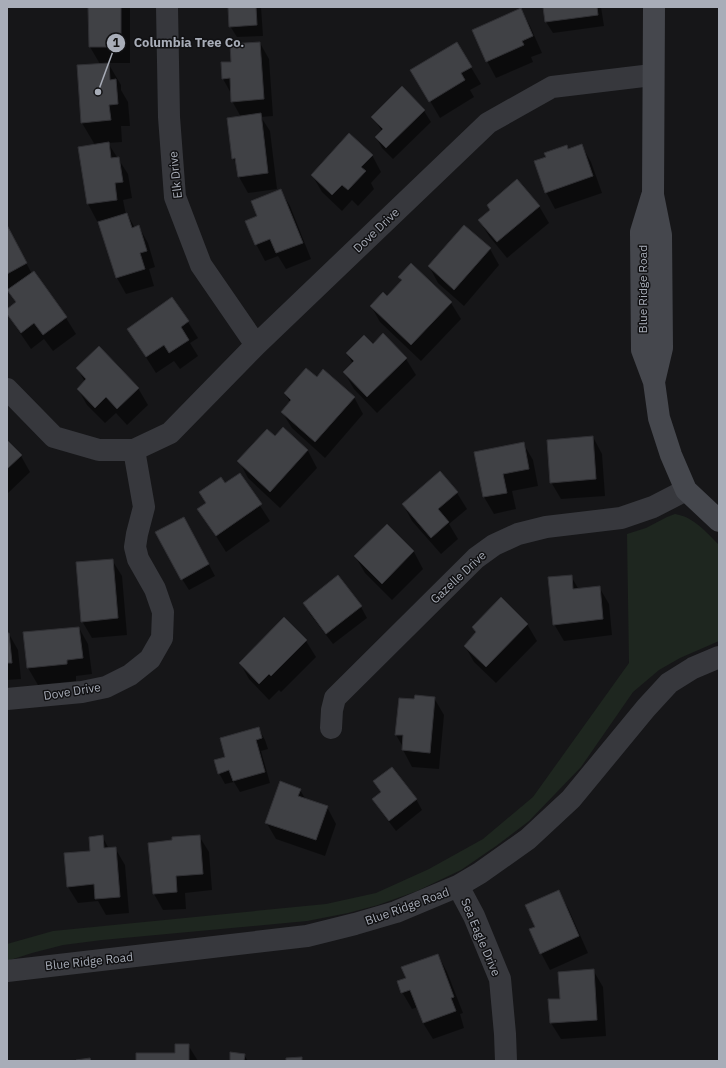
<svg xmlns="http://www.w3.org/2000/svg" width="726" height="1068" font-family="'IBM Plex Sans',sans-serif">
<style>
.green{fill:#1e261f}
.shadow{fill:#0007}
.building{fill:#404145;stroke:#303034}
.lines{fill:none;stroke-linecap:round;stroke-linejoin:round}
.street{stroke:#37383d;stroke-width:22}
.secondary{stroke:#45474d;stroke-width:22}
.labels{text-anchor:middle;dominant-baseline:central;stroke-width:3;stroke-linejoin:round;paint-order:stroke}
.street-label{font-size:12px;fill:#a8adb8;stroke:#111113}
.leader{fill:none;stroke:#a8adb8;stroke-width:1.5}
.callout-dot{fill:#a8adb8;stroke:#111113;stroke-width:1.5}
.mark-label{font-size:12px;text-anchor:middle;font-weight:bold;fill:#111}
.callout-label{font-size:13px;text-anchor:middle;font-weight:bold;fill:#a8adb8;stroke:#111113;stroke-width:3;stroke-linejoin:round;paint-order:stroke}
</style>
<rect width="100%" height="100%" fill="#161618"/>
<path class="green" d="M675,514C694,517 706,532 719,545V641L680,658L659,670L633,692L581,767L529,821L496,846L461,870L417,891L378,905L348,913L307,921L102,940L63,945L32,953L7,961V944L53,931L326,904L376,893L429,869L483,839L533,797L629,663L627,534L646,528L667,517Z"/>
<path class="shadow" d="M89,7H130V63H108L121,85V90L128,102L130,126H121L122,142L108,143L128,174L132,198L123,200L126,215L127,214L135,228L139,227L148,243L155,267L149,269L154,286L126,294L117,278L107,219L97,221L88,204L79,148L95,145L82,123L100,64L90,47Z
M229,7H261L263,36L237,37L230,26Z
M544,7H601L604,26L553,33L546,22Z
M521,9L530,26L542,53L531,57L533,62L496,78L487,61Z
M260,43L269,59L273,116L261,117L270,131L277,189L248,193L239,177L237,165L233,158L241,117L232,101V95L223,79L232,63Z
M457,44L481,84L470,90L474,97L440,118L412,70Z
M424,111L431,122L393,159L382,148L376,137L382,131L373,117Z
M566,146L569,150L582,146L591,162L602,193L555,209L546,192L547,158Z
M372,155L381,172L371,183L374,189L358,206L352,200L342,211L322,192L312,175Z
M280,190L290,206L311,259L286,269L278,256L265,261L256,244L258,216Z
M539,206L549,223L507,258L489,236L479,220L491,210Z
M7,226L32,274L34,273L66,318L76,334L53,351L44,339L31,349L16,327L7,312V310L16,303L7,290Z
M490,249L499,265L464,306L438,283L429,266Z
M400,277L451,303L461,319L421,361L380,322L371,306L388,297L402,282Z
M188,322L198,338L190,343L198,356L180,369L174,361L156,373L128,329Z
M383,335L406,359L416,375L377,413L354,389L344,372L353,364L347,353L373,345Z
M77,368L138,388L148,405L127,425L116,413L105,423L87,405L78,389L85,382Z
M317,378L354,397L363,414L325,458L292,428L282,412L290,402L285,393Z
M283,428L308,451L317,468L280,508L248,478L239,461L275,437Z
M593,437L602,454L605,496L561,499L551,482Z
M7,441L21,456L30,472L7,494Z
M523,443L533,460L538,486L512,491L516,509L494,514L484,497L475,453Z
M240,475L270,521L226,552L199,509L207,503L225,485Z
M457,493L467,509L449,524L458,539L441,554L412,521L403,504Z
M387,525L414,552L423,569L392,600L365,573L355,556Z
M190,529L215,576L189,590L182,579Z
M112,560L122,576L127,635L92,638L82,621Z
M571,576L579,590L599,587L609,604L612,635L564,641L554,624Z
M338,577L361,607L367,618L333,644L310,614L304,603Z
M527,624L537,641L496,683L474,662L465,646L476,634L473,627Z
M79,628L88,644L92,674L76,676V681L38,685L28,668L24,633Z
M7,634H9L18,650L21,679L7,680Z
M306,641L316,657L281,692L279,690L269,700L249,679L240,663Z
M434,698L444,715L439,769L412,767L403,750V747L396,735L415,700Z
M259,729L265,740L268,749L261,751L270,783L240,792L234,782L225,784L219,773L226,758Z
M374,782L416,799L422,810L396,831L380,810L373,799L381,793Z
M300,790L306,800L327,807L336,824L325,856L276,839L266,822Z
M102,836L109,849L115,848L125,865L129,913L106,915L98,901L78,903L68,887Z
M199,836L209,852L212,890L185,893L186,909L163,910L154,894L149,843L173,841Z
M558,891L568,908L588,953L550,970L541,953L536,927Z
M438,955L447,972L463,1013L460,1014L464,1028L433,1039L423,1023L418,1007L412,1009L402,992L407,979Z
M593,970L603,987L606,1036L561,1039L551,1023L561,1000Z
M188,1045L198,1061H137L176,1054Z
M244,1055L248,1061H231Z"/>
<path class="building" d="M88,7H121V47H89Z
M228,7H256L257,25L229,27Z
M543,7H597L598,15L545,22Z
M521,8L533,36L522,41L524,45L486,62L472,30Z
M260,42L264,99L231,102L230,78L222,79L221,62H231L230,44Z
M457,42L472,67L461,73L465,80L429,102L410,70Z
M109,63L110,80L116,79L118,104L109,105L111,120L81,123L77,65Z
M402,86L425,110L386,148L375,137L383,129L371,117Z
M261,113L268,173L238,177L235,158L232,159L227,118Z
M349,133L373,155L361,167L366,171L348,190L342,185L332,195L311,175Z
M109,142L111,158L119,157L123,182L115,183L117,200L87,204L78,147Z
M582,144L593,176L545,193L534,161L546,157L544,153L567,145L568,149Z
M517,179L540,206L497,242L478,220L490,210L487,205Z
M281,189L303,243L276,253L270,239L255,245L245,221L257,216L251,201Z
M127,213L132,228L139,225L147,251L140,253L145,269L116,278L98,222Z
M7,225L27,263L7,274Z
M464,225L491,248L454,290L428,266Z
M411,263L452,302L411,345L370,306L383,292L387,296L402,280L398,277Z
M34,271L67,317L43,335L34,323L21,333L7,314V309L16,302L7,290Z
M172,297L189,321L181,327L189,340L169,353L164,345L146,357L127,329Z
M383,333L407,358L367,397L343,372L354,361L346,353L364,335L373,344Z
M99,346L139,388L117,409L106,397L95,408L77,389L86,379L76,368Z
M306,368L317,377L323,369L355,397L315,442L281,412L291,400L284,393Z
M283,427L308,450L270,492L237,461L267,429L275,436Z
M593,436L596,479L550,483L547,440Z
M7,440L22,455L7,469Z
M524,442L529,469L503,474L507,493L483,497L474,452Z
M440,471L458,492L438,509L449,522L431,538L402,504Z
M240,473L262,504L216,536L197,509L206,503L199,492L221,477L225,483Z
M184,517L209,564L181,580L155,532Z
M387,524L414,551L382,584L354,556Z
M113,559L118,618L81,622L76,562Z
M338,575L362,606L326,634L303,603Z
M572,575L573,589L600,586L603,619L553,625L548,577Z
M501,597L528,624L486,667L464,646L476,632L472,627Z
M284,617L307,640L271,676L269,674L259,684L239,663Z
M79,627L83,658L67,660V664L27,668L23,632Z
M7,633H9L12,663H7Z
M415,695L435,697L430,753L402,750L403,735H395L399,698L414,699Z
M259,727L262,738L256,740L265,772L233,781L229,770L218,774L214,760L225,757L220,738Z
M392,767L417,799L389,821L372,799L381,792L373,781Z
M280,781L301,789L298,796L328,806L316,840L265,823Z
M103,835L104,848L116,847L120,897L95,899L94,884L67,887L64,853L90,851L89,837Z
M200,835L203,874L176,876L177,892L153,894L148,843L172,840V837Z
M559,890L579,936L540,954L529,929L535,927L525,905Z
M438,954L454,997L451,998L456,1011L423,1023L410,990L401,993L397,981L406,978L401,967Z
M594,969L597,1020L550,1023L548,999H560L558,972Z
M175,1044H189V1061H136V1053H175Z
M230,1052L245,1054L244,1061H230Z
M302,1057V1061H286V1058Z
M90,1058L91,1061H76V1060Z"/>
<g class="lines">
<path class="street" d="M167,7L169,117L175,197L201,265L256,345
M7,389L54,437L99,450H134L170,433L256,345L488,123L552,87L652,75
M7,699L82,692L106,687L130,675L150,659L162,638L163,612L155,589L138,559L135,547L137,534L144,507L134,450
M331,728L332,710L335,698L476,558L494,545L518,534L546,527L621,518L653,507L686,490
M458,886L474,916L500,979L505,1034L506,1061
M7,971L307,936L355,924L396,912L458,886L480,873L528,839L571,799L646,708L669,683L693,668L719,657"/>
<path class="secondary" d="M654,7L653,195L661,235L662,348L654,382
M652,196L641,232L642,350L654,382L659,418L671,455L686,490L719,521"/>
</g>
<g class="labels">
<g class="street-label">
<text transform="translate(175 175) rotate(-96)">Elk Drive</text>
<text transform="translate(376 230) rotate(-44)">Dove Drive</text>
<text transform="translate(642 289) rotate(-90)">Blue Ridge Road</text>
<text transform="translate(458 577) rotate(-43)">Gazelle Drive</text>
<text transform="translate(72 691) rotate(-9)">Dove Drive</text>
<text transform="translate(407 906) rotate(-20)">Blue Ridge Road</text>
<text transform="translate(481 937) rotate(67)">Sea Eagle Drive</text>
<text transform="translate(89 961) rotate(-6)">Blue Ridge Road</text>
</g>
</g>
<path class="leader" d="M98 92L116 43"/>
<g class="callout-dot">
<circle cx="98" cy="92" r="4"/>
<circle cx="116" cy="43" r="10"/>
</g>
<g class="mark-label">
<text x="116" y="47">1</text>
</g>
<g class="callout-label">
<text x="189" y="47">Columbia Tree Co.</text>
</g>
<rect width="726" height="1068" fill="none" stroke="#a8adb8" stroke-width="16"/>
</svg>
